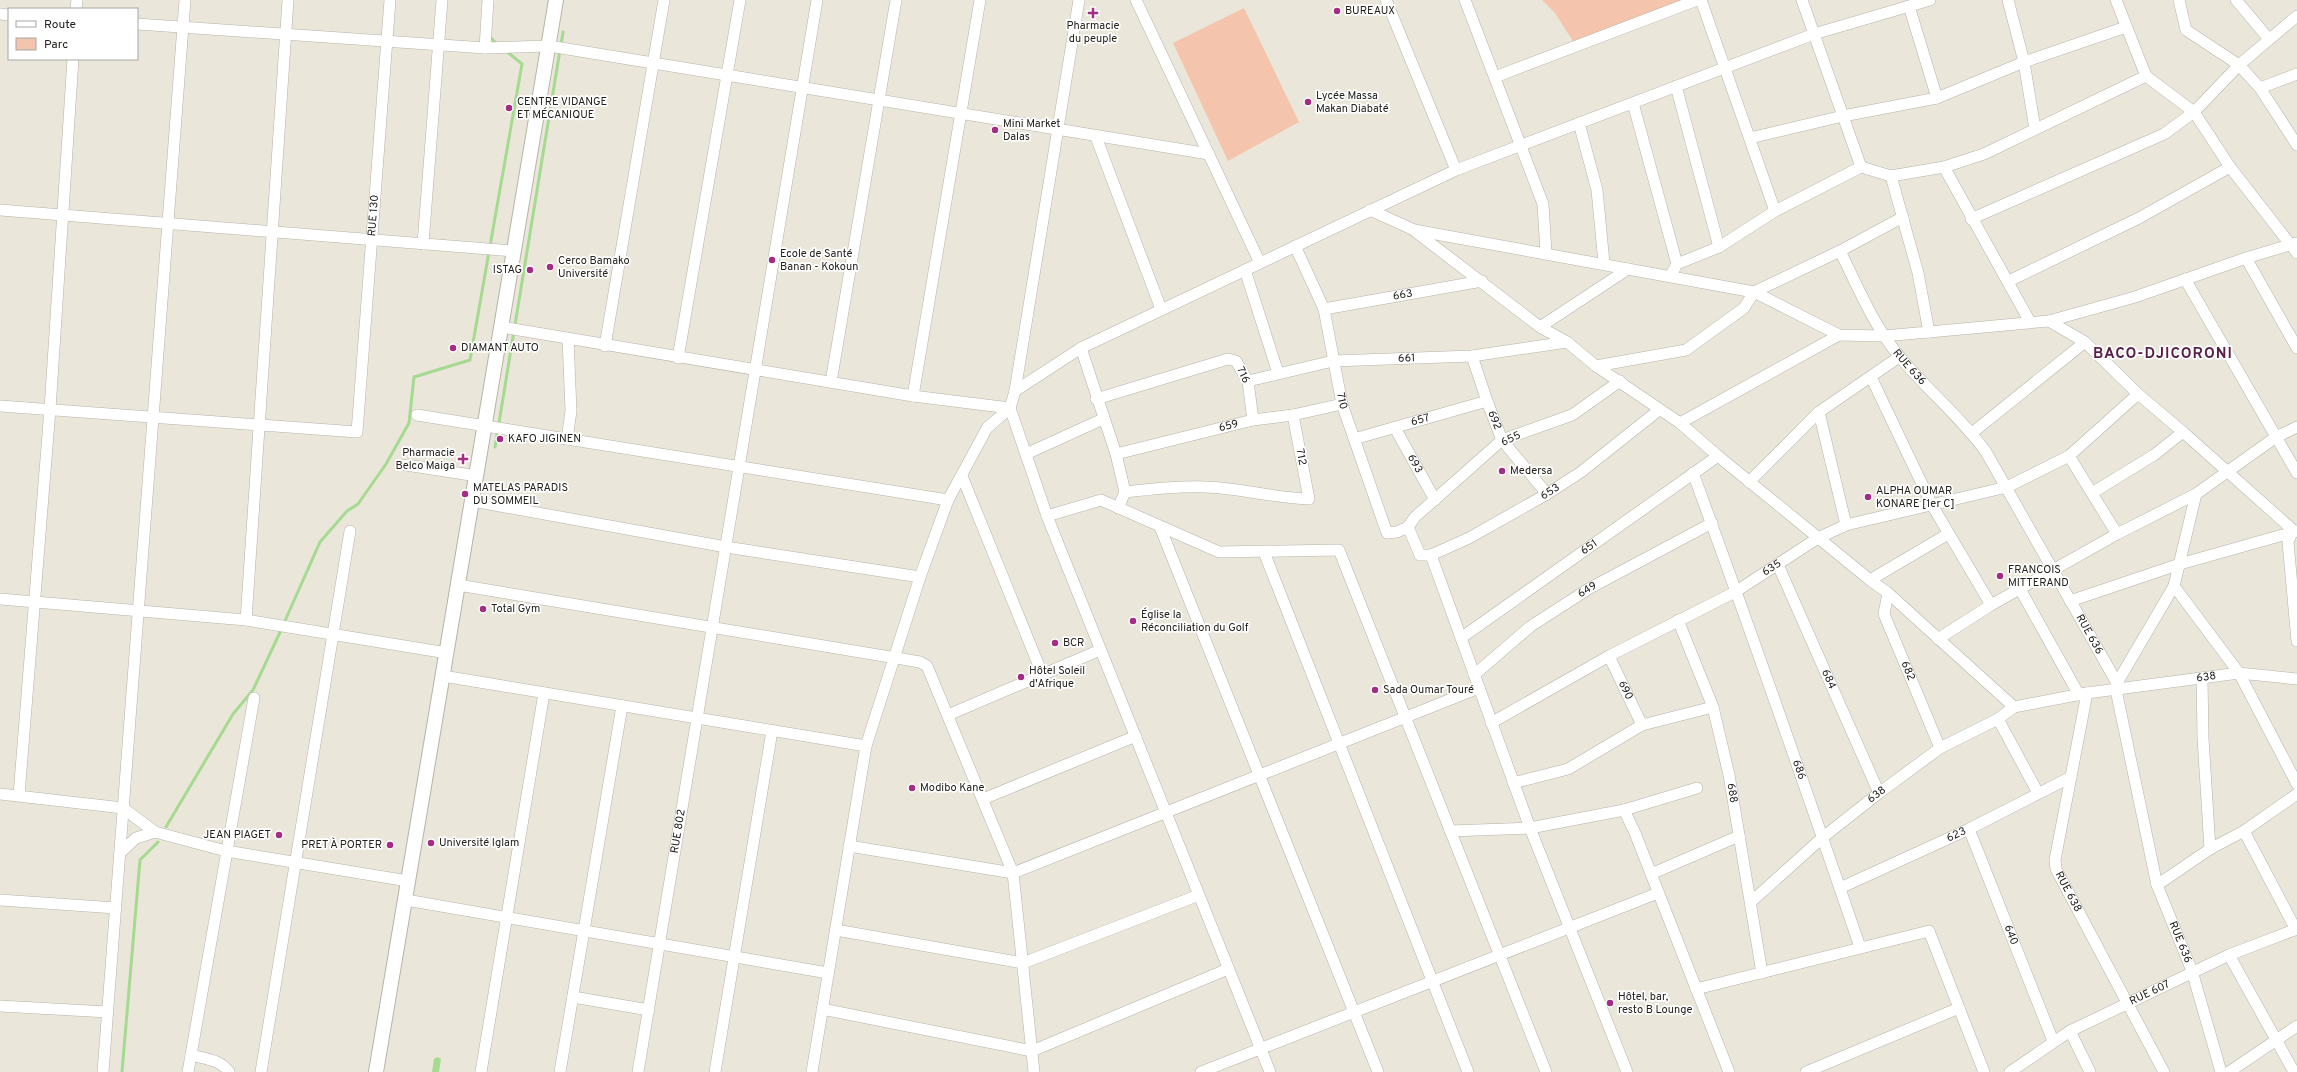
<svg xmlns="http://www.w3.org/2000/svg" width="2297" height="1072" font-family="Overpass,sans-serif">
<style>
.green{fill:#f5c4ad}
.water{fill:#a7da91}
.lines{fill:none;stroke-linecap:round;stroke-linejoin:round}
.stream{stroke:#a7da91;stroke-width:3}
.minor-casing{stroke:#b7b3a8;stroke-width:12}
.major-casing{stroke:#b7b3a8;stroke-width:16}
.minor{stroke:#fff;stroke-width:11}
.major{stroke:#fff;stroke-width:14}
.poi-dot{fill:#a32d85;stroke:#fff;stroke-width:1.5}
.labels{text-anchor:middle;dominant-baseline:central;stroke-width:3.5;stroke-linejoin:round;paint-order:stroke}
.poi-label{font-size:11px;fill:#23211d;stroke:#fff;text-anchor:start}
.street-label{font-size:11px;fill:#23211d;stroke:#fff}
.district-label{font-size:15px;font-weight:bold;letter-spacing:1px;fill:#581f48;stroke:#fff}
</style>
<rect width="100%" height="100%" fill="#eae6da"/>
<path class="green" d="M1542,0H1697L1576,46L1555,13Z
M1244,8L1299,122L1228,161L1173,43Z"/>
<path class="water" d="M437,1057L441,1059L439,1072H432L434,1059Z"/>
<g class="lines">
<path class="stream" d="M489,36L498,45
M561,45L563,32
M495,447L560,50
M284,623L320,542L347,511L358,504L386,464L409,423L414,377L470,360L522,64L505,50
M166,827L233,714L253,690L282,628
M122,1072L140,860L158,842"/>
<g class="minor-casing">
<g id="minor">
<path d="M1136,0L1260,263"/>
<path d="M1386,0L1456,170"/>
<path d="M1465,0L1543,204L1546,253"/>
<path d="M1701,0L1775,211"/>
<path d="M1802,0L1861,167"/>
<path d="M2008,0L2024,62L2035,129"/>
<path d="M2116,0L2146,76"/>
<path d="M2179,0L2186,30L2239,65L2260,88L2297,145"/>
<path d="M2236,0L2268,38"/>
<path d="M1909,6L1937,98"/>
<path d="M76,9L77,0"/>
<path d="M0,14L9,15"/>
<path d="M137,24L485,48L549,46L1209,154"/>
<path d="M485,48L488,0"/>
<path d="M1495,77L1697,0"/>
<path d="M1676,86L1719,247"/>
<path d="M2260,88L2297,74"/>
<path d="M1633,103L1677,264"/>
<path d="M1579,123L1597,190L1604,263"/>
<path d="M1096,137L1161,309"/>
<path d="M1750,138L1843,116L1937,98L2024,62L2126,27"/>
<path d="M1944,167L2030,322"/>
<path d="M0,210L514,251"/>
<path d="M1370,210L1412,229L1540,327L1567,342L1596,366L1680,423L1718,456L1870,580L1888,593L2014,707"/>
<path d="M1971,219L2164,134L2194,112L2239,65L2297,16"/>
<path d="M1414,230L1754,292L1839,335L1883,336L1929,332L1918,273L1891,176"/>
<path d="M2296,243L2246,258L2297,348"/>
<path d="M423,244L442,0"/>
<path id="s1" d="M1295,246L1324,309L1342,404L1387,533L1397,532L1408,527"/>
<path id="s2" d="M1840,251C1858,287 1874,327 1900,357C1927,390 1961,417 1986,452L2117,683L2116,690L2157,885L2192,971L2221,1072"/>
<path d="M1245,270L1278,373"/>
<path d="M1671,275L1677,264L1719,247L1775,211L1861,167L1891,176L1944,167L1984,154L2146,76L2194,112L2230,167L2297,253"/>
<path d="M2185,279L2297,473"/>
<path d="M2009,281L2139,218L2230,167"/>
<path id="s3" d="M1324,309L1482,281"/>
<path d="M2049,321L2085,342L2138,394L2183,432L2293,530L2288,542L2297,641"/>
<path d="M501,327L913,396L1010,408"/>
<path d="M1540,327L1628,269"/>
<path d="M1929,332L2049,321L2135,297L2246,258"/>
<path d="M605,346L664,0"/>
<path d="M1081,348L1116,454L1125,492L1118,508"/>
<path id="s4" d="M1472,356L1487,401L1502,440L1547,494"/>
<path d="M678,358L740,0"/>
<path d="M1596,366L1686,350L1744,308L1754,292L1840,251L1903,217"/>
<path d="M1871,377L1932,505L1991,605"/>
<path id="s5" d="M1248,381L1333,361L1472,356L1567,342"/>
<path id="s6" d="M1620,381L1572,415L1502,440L1415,517L1408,527L1420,555H1431L1469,538L1547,494L1581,472L1659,410"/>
<path d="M831,382L896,0"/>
<path d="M1015,391L1081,348L1456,170L1814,34L1930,0"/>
<path d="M913,396L980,0"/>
<path d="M1096,399L1228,359L1236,361L1248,381L1253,420"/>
<path id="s7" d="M0,406L357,432L390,0"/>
<path d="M1010,408L1047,516L1270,1072"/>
<path d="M1819,412L1846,525"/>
<path d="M417,415L948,500"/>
<path d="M1680,423L1839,335"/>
<path id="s8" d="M1395,428L1435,500"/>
<path d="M1972,433L2085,342"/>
<path d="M567,439L571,411L568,339"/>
<path id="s9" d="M1354,439L1487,401"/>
<path d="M1026,454L1103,419"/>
<path id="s10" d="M1116,454L1253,420L1293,415L1342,404"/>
<path d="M2069,456L2117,534"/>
<path d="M406,465L477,476"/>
<path id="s11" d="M1693,473C1751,631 1806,789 1860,947"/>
<path d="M962,476L1043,676"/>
<path d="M1749,482L1819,412L1899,357"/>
<path d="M1125,492C1151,489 1178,486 1205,487C1240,488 1274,498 1309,499L1293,415"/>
<path d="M2092,493L2154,455L2183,432"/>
<path d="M472,501L726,547L920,577"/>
<path d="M1047,516L1101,500L1219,552L1339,550L1546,1072"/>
<path d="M1160,527L1378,1072"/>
<path d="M1264,552L1468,1072"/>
<path d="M1431,555L1530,828L1627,1072"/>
<path id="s12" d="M1778,565L1879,793"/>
<path d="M1870,580L1948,534"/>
<path d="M458,585L920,662L927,666L1013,873L1034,1072"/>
<path d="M2174,586L2239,673L2297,784"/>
<path d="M2020,589L2079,695"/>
<path id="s13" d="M1888,593L1884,614L1940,748"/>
<path d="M0,599L246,620L447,653"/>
<path d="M2070,601L2180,564L2297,531"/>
<path d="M246,620L288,0"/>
<path id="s14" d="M1678,620L1713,707L1729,775L1762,973"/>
<path id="s15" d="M1461,638L1718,456"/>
<path d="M1938,639L1991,605L2117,534L2196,494L2276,437L2297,427"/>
<path id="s16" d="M1609,656L1642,725"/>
<path id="s17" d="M1474,675L1531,626L1590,588L1712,523"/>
<path d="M443,676L866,746"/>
<path d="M2202,678L2203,738L2210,849"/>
<path d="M2117,683L2174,586L2196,494"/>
<path id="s18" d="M2087,693L2055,860L2056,869L2164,1072"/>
<path d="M948,715L1100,650"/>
<path d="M1998,719L2038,793"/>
<path id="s19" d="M1491,723L1609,656L1735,592L1818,538L1846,525L2007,487L2069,456L2138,394"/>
<path d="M1513,783L1568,769L1642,725L1713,707"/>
<path d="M0,794L123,808L155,832L226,851L408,881"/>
<path d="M19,795L50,409L73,59"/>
<path d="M983,799L1136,736"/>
<path d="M1624,810L1697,788"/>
<path id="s20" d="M1969,829L2053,1041"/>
<path d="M1450,831L1530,828L1624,810L1635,833L1729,1072"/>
<path d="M2244,831L2295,928"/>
<path d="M849,846L1013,873L1479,688"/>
<path d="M120,853L136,838L155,832"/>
<path d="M1651,874L1739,836"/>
<path d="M2157,885L2210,849L2244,831L2297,794"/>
<path id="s21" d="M1840,888L1969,829L2071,777"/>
<path d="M0,900L116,908"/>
<path d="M406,900L828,973"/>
<path id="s22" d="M1752,901L1822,838L1879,793L1940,748L1998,719L2014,707L2087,693L2239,673L2297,679"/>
<path d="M836,930L1023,963L1199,895"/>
<path d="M2229,955L2294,1072"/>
<path d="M1696,989L1929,931L1984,1072"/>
<path d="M573,997L649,1010"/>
<path d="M0,1006L108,1012"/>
<path d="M822,1009L1032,1051L1228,969"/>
<path d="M2070,1031L2090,1072"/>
<path d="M191,1055C205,1059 220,1059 229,1072"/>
<path d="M103,1072L185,0"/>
<path d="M188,1072L254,698"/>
<path d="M261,1072L350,531"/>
<path d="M481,1072L544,693"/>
<path d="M560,1072L622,706"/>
<path id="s23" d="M638,1072L817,0"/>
<path d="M715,1072L772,731"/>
<path d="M812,1072L866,746L920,577L948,500L987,428L1010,408L1015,391L1079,0"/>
<path d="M1201,1072L1658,893"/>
<path d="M1806,1072L1959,1008"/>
<path id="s24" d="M2010,1072L2070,1031L2229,955L2297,929"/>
<path d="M2229,1072L2297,1026"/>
</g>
</g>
<g class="major-casing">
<path id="major" d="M376,1072L556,0"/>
</g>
<use href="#minor" class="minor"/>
<use href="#major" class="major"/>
</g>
<g class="poi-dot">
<circle cx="1337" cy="11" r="4"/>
<path d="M1091 7h4v4h4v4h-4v4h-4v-4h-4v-4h4z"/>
<circle cx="1308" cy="102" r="4"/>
<circle cx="509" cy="108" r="4"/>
<circle cx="995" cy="130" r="4"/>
<circle cx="772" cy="260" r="4"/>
<circle cx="550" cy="267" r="4"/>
<circle cx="530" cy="270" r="4"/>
<circle cx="453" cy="348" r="4"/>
<circle cx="500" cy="439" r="4"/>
<path d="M461 453h4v4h4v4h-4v4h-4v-4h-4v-4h4z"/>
<circle cx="1502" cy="471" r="4"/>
<circle cx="465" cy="494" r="4"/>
<circle cx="1868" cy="497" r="4"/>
<circle cx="2000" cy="576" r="4"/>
<circle cx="483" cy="609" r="4"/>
<circle cx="1133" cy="621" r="4"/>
<circle cx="1055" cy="643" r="4"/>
<circle cx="1021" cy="677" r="4"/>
<circle cx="1375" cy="690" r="4"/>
<circle cx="912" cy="788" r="4"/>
<circle cx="279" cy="835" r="4"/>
<circle cx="431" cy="843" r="4"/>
<circle cx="390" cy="845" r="4"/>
<circle cx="1610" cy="1003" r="4"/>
</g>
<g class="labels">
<g class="poi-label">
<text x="1345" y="11">BUREAUX</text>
<text x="1093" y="26" text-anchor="middle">Pharmacie<tspan x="1093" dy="13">du peuple</tspan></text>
<text x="1316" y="96">Lycée Massa<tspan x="1316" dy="13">Makan Diabaté</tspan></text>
<text x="517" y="102">CENTRE VIDANGE<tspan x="517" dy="13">ET MÉCANIQUE</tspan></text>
<text x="1003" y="124">Mini Market<tspan x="1003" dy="13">Dalas</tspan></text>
<text x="780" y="254">Ecole de Santé<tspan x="780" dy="13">Banan - Kokoun</tspan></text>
<text x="558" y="261">Cerco Bamako<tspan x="558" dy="13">Université</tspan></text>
<text x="522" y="270" text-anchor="end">ISTAG</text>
<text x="461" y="348">DIAMANT AUTO</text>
<text x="508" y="439">KAFO JIGINEN</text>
<text x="455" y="453" text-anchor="end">Pharmacie<tspan x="455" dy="13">Belco Maiga</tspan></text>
<text x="1510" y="471">Medersa</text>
<text x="473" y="488">MATELAS PARADIS<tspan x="473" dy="13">DU SOMMEIL</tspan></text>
<text x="1876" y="491">ALPHA OUMAR<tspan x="1876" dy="13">KONARE [1er C]</tspan></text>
<text x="2008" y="570">FRANCOIS<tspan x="2008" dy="13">MITTERAND</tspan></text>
<text x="491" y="609">Total Gym</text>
<text x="1141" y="615">Église la<tspan x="1141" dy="13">Réconciliation du Golf</tspan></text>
<text x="1063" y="643">BCR</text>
<text x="1029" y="671">Hôtel Soleil<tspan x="1029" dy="13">d'Afrique</tspan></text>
<text x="1383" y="690">Sada Oumar Touré</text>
<text x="920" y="788">Modibo Kane</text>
<text x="271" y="835" text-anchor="end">JEAN PIAGET</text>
<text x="439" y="843">Université Iglam</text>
<text x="382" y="845" text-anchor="end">PRET À PORTER</text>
<text x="1618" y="997">Hôtel, bar,<tspan x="1618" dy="13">resto B Lounge</tspan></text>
</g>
<g class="street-label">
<text stroke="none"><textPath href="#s7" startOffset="575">RUE 130</textPath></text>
<text stroke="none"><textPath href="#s3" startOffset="80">663</textPath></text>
<text stroke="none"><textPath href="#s5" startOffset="161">661</textPath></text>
<text stroke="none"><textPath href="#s2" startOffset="136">RUE 636</textPath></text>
<text transform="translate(1243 375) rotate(64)">716</text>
<text stroke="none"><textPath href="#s1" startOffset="163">710</textPath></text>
<text stroke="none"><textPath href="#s4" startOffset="68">692</textPath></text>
<text stroke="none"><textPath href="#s9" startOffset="69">657</textPath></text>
<text stroke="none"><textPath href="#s10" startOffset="116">659</textPath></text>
<text transform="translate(1511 439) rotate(-25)">655</text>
<text transform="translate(1301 457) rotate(79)">712</text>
<text stroke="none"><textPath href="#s8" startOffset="41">693</textPath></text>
<text stroke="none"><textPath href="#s6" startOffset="438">653</textPath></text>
<text stroke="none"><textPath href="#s15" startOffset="157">651</textPath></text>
<text stroke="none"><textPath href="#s19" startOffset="321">635</textPath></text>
<text stroke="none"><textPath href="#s17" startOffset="142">649</textPath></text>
<text stroke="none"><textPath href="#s2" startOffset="460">RUE 636</textPath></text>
<text stroke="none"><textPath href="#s13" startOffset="83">682</textPath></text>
<text stroke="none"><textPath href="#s22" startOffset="522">638</textPath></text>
<text stroke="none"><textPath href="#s12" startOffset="125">684</textPath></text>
<text stroke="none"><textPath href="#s16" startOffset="38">690</textPath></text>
<text stroke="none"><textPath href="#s11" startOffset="315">686</textPath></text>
<text stroke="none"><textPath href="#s14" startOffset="182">688</textPath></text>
<text stroke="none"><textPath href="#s22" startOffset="164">638</textPath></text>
<text stroke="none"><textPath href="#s23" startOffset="244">RUE 802</textPath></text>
<text stroke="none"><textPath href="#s21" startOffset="128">623</textPath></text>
<text stroke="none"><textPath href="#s18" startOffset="205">RUE 638</textPath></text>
<text stroke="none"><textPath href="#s20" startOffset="114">640</textPath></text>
<text stroke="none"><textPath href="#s2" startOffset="784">RUE 636</textPath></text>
<text stroke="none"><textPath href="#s24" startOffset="161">RUE 607</textPath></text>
</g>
<g class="district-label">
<text x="2163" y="354">BACO-DJICORONI</text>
</g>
</g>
<rect x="8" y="8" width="130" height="52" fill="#ffffff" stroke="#a7a6a5"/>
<rect x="16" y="21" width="20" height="6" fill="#ffffff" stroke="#a7a6a5"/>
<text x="44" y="28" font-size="12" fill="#23211d">Route</text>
<rect x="16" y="38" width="20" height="12" fill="#f5c4ad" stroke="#a7a6a5"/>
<text x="44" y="48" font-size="12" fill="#23211d">Parc</text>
</svg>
